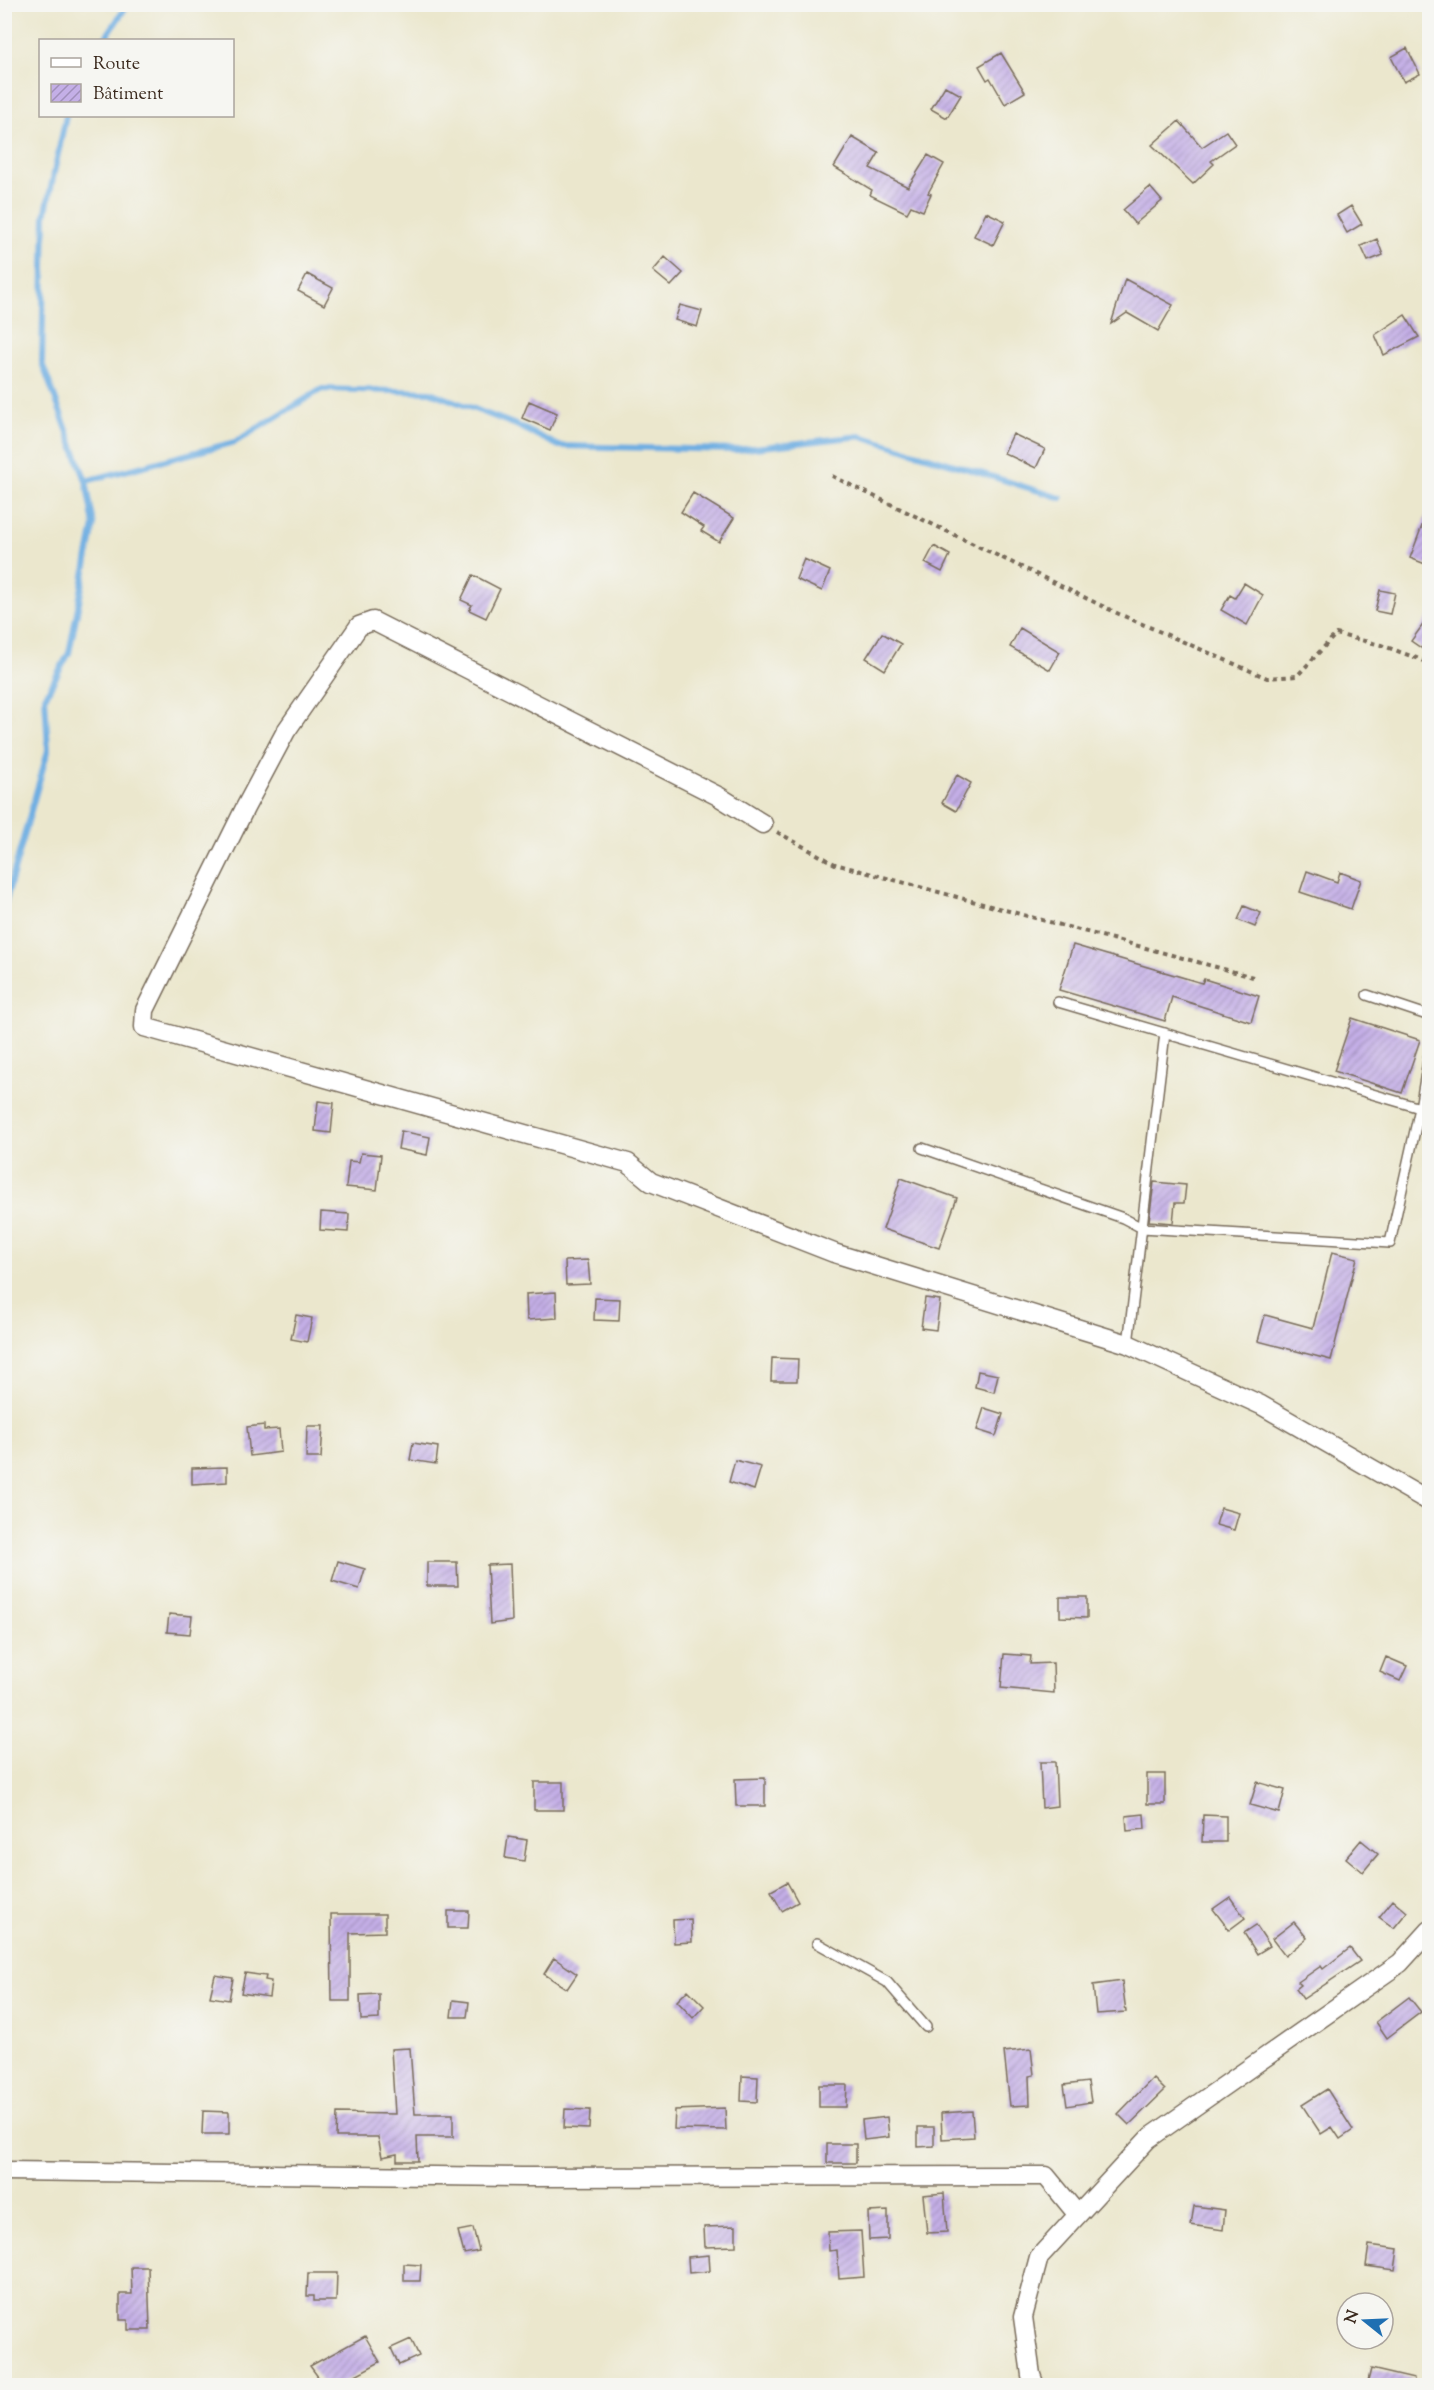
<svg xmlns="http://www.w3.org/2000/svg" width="1434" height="2390" font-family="'Sorts Mill Goudy',serif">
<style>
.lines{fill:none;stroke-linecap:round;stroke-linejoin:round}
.stream{stroke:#6eaee2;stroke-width:6}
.building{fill:url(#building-hatch)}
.service-casing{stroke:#796c5b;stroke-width:12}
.minor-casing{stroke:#796c5b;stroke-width:21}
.path{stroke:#796c5b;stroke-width:4;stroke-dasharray:4.5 4.5;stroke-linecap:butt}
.service{stroke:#fff;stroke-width:9}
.minor{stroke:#fff;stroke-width:18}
</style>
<defs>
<pattern id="building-hatch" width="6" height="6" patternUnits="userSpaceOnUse" patternTransform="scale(1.5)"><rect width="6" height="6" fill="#c4afe7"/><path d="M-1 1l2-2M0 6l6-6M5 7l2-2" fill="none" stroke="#a08fbb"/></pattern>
</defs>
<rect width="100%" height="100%" fill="#f6f6f2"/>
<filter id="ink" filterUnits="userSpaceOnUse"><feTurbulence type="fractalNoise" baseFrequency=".0167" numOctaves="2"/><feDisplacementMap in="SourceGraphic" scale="12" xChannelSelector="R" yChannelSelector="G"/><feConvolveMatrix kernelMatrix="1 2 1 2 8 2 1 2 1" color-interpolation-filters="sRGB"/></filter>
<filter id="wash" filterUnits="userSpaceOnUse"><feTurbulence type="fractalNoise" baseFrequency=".008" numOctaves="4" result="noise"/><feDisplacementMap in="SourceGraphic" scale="24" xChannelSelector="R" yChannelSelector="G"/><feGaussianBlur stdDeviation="1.35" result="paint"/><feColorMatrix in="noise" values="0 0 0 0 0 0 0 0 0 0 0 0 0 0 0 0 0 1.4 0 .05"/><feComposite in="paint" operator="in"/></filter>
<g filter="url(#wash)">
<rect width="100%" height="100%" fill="#ebe7cd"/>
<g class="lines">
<path class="stream" d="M104,40L128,4
M86,481L235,442L322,389L430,392L516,425L559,446L736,450L861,436L1061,498
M4,907L48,750L45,697L69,653L94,525L86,481L42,363L45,216L66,116"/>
</g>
<g id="blocks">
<path class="building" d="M1407,48L1420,74L1404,82L1391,57Z
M1001,53L1025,92L1005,104L990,78L987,80L979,66Z
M945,86L961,95L947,118L931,109Z
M1179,121L1202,147L1226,131L1235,144L1211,161L1214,164L1193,184L1152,145Z
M852,137L879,153L870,168L908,187L928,155L944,164L928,193L931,194L923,211L911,206L907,213L870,195L872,190L834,167Z
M1150,187L1162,201L1135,224L1123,210Z
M1351,206L1362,224L1347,233L1337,215Z
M986,212L1005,221L993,245L974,236Z
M1377,239L1383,255L1368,261L1361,246Z
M665,257L683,273L671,286L653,271Z
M307,274L333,288L324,305L298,291Z
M1125,279L1173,305L1158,331L1127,313L1111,324Z
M680,305L702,311L697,327L675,320Z
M1405,315L1419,337L1384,355L1375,335Z
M529,401L557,413L550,430L522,418Z
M1013,434L1045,449L1036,468L1004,453Z
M693,493L734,518L719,542L701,531L704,527L681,512Z
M1428,510H1430V566L1410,558Z
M934,546L950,555L942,572L925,563Z
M804,559L830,571L822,591L796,579Z
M473,575L500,589L486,618L469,610L472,605L461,600Z
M1244,583L1263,595L1247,625L1221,610L1230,595L1235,598Z
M1380,590L1395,593L1390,614L1375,611Z
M1430,615V654L1411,641Z
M1020,628L1060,652L1050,670L1010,647Z
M882,633L901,644L885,670L866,658Z
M957,775L971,783L956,811L942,803Z
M1307,871L1337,882L1340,872L1361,880L1351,909L1300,892Z
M1244,906L1261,913L1255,927L1238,920Z
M1073,945L1202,983L1204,979L1259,996L1251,1022L1172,997L1165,1021L1059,990Z
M1352,1018L1420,1040L1402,1093L1334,1071Z
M318,1101L334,1103L331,1133L315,1131Z
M401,1131L430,1137L427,1155L398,1149Z
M361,1153L381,1155L377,1190L346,1187L349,1161L359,1162Z
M901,1178L957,1198L939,1248L883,1229Z
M1154,1182L1186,1185L1184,1203H1175L1173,1223L1149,1221Z
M321,1212L349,1214L348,1232L320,1230Z
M1332,1252L1357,1258L1331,1360L1258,1341L1265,1315L1313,1328Z
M588,1260L590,1284L566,1285L565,1261Z
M556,1292L557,1318L527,1320L526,1294Z
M595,1298L620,1299L619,1321L594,1320Z
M925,1298L940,1300L936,1330L921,1328Z
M296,1315L312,1318L307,1342L291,1339Z
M772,1358L798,1359L797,1381H771Z
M978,1371L998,1375L994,1392L975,1387Z
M984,1408L1003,1414L996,1436L977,1430Z
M264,1425V1430L279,1429L281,1452L250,1456L247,1427Z
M307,1426H323L321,1458H306Z
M413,1443L438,1447L436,1464L410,1460Z
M735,1460L761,1467L754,1490L729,1482Z
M227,1467V1482L192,1484V1468Z
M1221,1508L1239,1513L1234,1530L1216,1525Z
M338,1561L365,1569L359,1589L332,1581Z
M427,1562H457L458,1586H427Z
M510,1564L512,1621L490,1624L487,1565Z
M1060,1597H1087V1618L1060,1617Z
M169,1614L192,1616L190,1634L167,1632Z
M1004,1654L1031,1656L1030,1664L1053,1663L1054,1693L1001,1688Z
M1386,1657L1407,1666L1400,1681L1380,1672Z
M1040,1762H1055L1057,1806L1042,1808Z
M1147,1774H1165V1804H1147Z
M765,1778V1806H736L735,1779Z
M534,1782H563V1810H534Z
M1257,1782L1285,1790L1279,1813L1250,1805Z
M1144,1814L1145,1829L1127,1831L1126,1816Z
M1203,1815L1226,1816V1842H1202Z
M508,1837L527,1840L524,1861L505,1858Z
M1361,1840L1378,1854L1363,1872L1346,1858Z
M787,1882L798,1902L782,1911L771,1891Z
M1230,1897L1245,1918L1229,1930L1213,1909Z
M1393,1900L1407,1912L1394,1928L1379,1917Z
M448,1911H469L468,1928H448Z
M331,1914H385V1932L350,1933V2001H332Z
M691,1919L692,1942L674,1943L673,1920Z
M1294,1922L1307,1938L1285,1956L1272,1939Z
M1256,1925L1270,1946L1257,1954L1244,1933Z
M1350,1948L1360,1961L1303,1999L1296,1989L1301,1985L1298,1982L1321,1966L1323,1969Z
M554,1958L577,1974L567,1989L544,1974Z
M245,1973L266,1976L265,1980L271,1981L269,1997L241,1993Z
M215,1975L233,1978L229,2000L210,1997Z
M1122,1981L1126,2012L1096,2014L1093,1985Z
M688,1990L704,2006L693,2018L677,2001Z
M379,1994V2019L361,2020L360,1995Z
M1409,1997L1421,2012L1387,2038L1376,2022Z
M453,2000L469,2002L467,2017H451Z
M410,2048L415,2114H453V2137H417L418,2161H397V2154L382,2157L378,2137H336L337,2113L395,2114L391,2049Z
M1031,2049L1034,2075L1029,2076L1030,2105L1010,2106L1004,2052Z
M742,2076L758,2077L757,2102L741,2101Z
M1153,2078L1165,2090L1129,2125L1118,2114Z
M1088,2082L1091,2102L1067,2106L1064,2085Z
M819,2085H847L846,2107H819Z
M1327,2089L1353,2130L1340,2139L1332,2127L1321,2134L1302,2105Z
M725,2108L726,2130L674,2129L675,2110Z
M565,2109L590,2110L589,2129L564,2128Z
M203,2111L229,2112V2134H202Z
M972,2111L974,2137L942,2139L941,2113Z
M887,2117L889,2137L864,2140L862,2120Z
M918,2127H934V2146L918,2147Z
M827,2144H856V2163H827Z
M944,2193L947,2232L927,2233L923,2195Z
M1194,2206L1225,2210L1223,2230L1191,2225Z
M888,2211V2239L869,2240L868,2212Z
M736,2226V2246L705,2247L704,2227Z
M473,2228L479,2251L464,2254L458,2231Z
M861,2231L864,2277L839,2279L837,2250L829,2251L828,2232Z
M1369,2245L1398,2249L1395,2270L1366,2266Z
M709,2255L710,2271L689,2273L688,2257Z
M404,2264L421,2265L420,2281H404Z
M131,2267H148L150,2330H128V2320H120V2294H132Z
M308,2273H337L336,2301H314V2296H307Z
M365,2336L380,2362L337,2385H324L310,2366Z
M411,2339L419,2356L399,2365L391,2348Z
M1371,2369L1414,2379L1413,2385H1367Z"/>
</g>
</g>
<g filter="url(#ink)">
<use href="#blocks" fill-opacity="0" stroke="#796c5b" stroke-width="1.5"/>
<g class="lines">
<g class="service-casing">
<path id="service" d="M1367,995L1430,1016
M1058,1002L1420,1108
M922,1148L1123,1218L1142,1228L1390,1243L1420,1108L1430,1049
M1128,1344L1165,1033
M817,1943L887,1982L926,2027"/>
</g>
<g class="minor-casing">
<path id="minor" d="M763,824L718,796L373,621L359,626L286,731L245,808L145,1010L144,1027L628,1163L651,1182L834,1253L1128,1344L1261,1405L1430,1502
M4,2171L522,2177L1046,2176L1078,2215
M1035,2386L1031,2375L1023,2317L1039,2257L1148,2139L1400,1963L1430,1930"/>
</g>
<path class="path" d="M832,476L1119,614L1267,678L1297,676L1336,634L1381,645L1430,663
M777,832L835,864L1253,977"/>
<use href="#service" class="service"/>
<use href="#minor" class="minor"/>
</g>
</g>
<rect width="1434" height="2390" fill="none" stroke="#f6f6f2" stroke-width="24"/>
<rect x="39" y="39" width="195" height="78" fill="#f6f6f2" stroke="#aba49d" stroke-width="1.5"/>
<rect x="51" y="58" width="30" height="9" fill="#ffffff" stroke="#aba49d" stroke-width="1.5"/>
<text x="93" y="69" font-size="18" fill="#3b2a1e">Route</text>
<rect x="51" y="84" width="30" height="18" fill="url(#building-hatch)" stroke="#aba49d" stroke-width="1.5"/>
<text x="93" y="99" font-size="18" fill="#3b2a1e">Bâtiment</text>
<g transform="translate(1365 2321) rotate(288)"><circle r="28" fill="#f6f6f2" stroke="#aba49d" stroke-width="1.5"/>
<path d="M0-4.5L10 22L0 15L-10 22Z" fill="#1f6fb2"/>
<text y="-9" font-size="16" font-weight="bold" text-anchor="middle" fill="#3b2a1e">N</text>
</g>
</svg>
